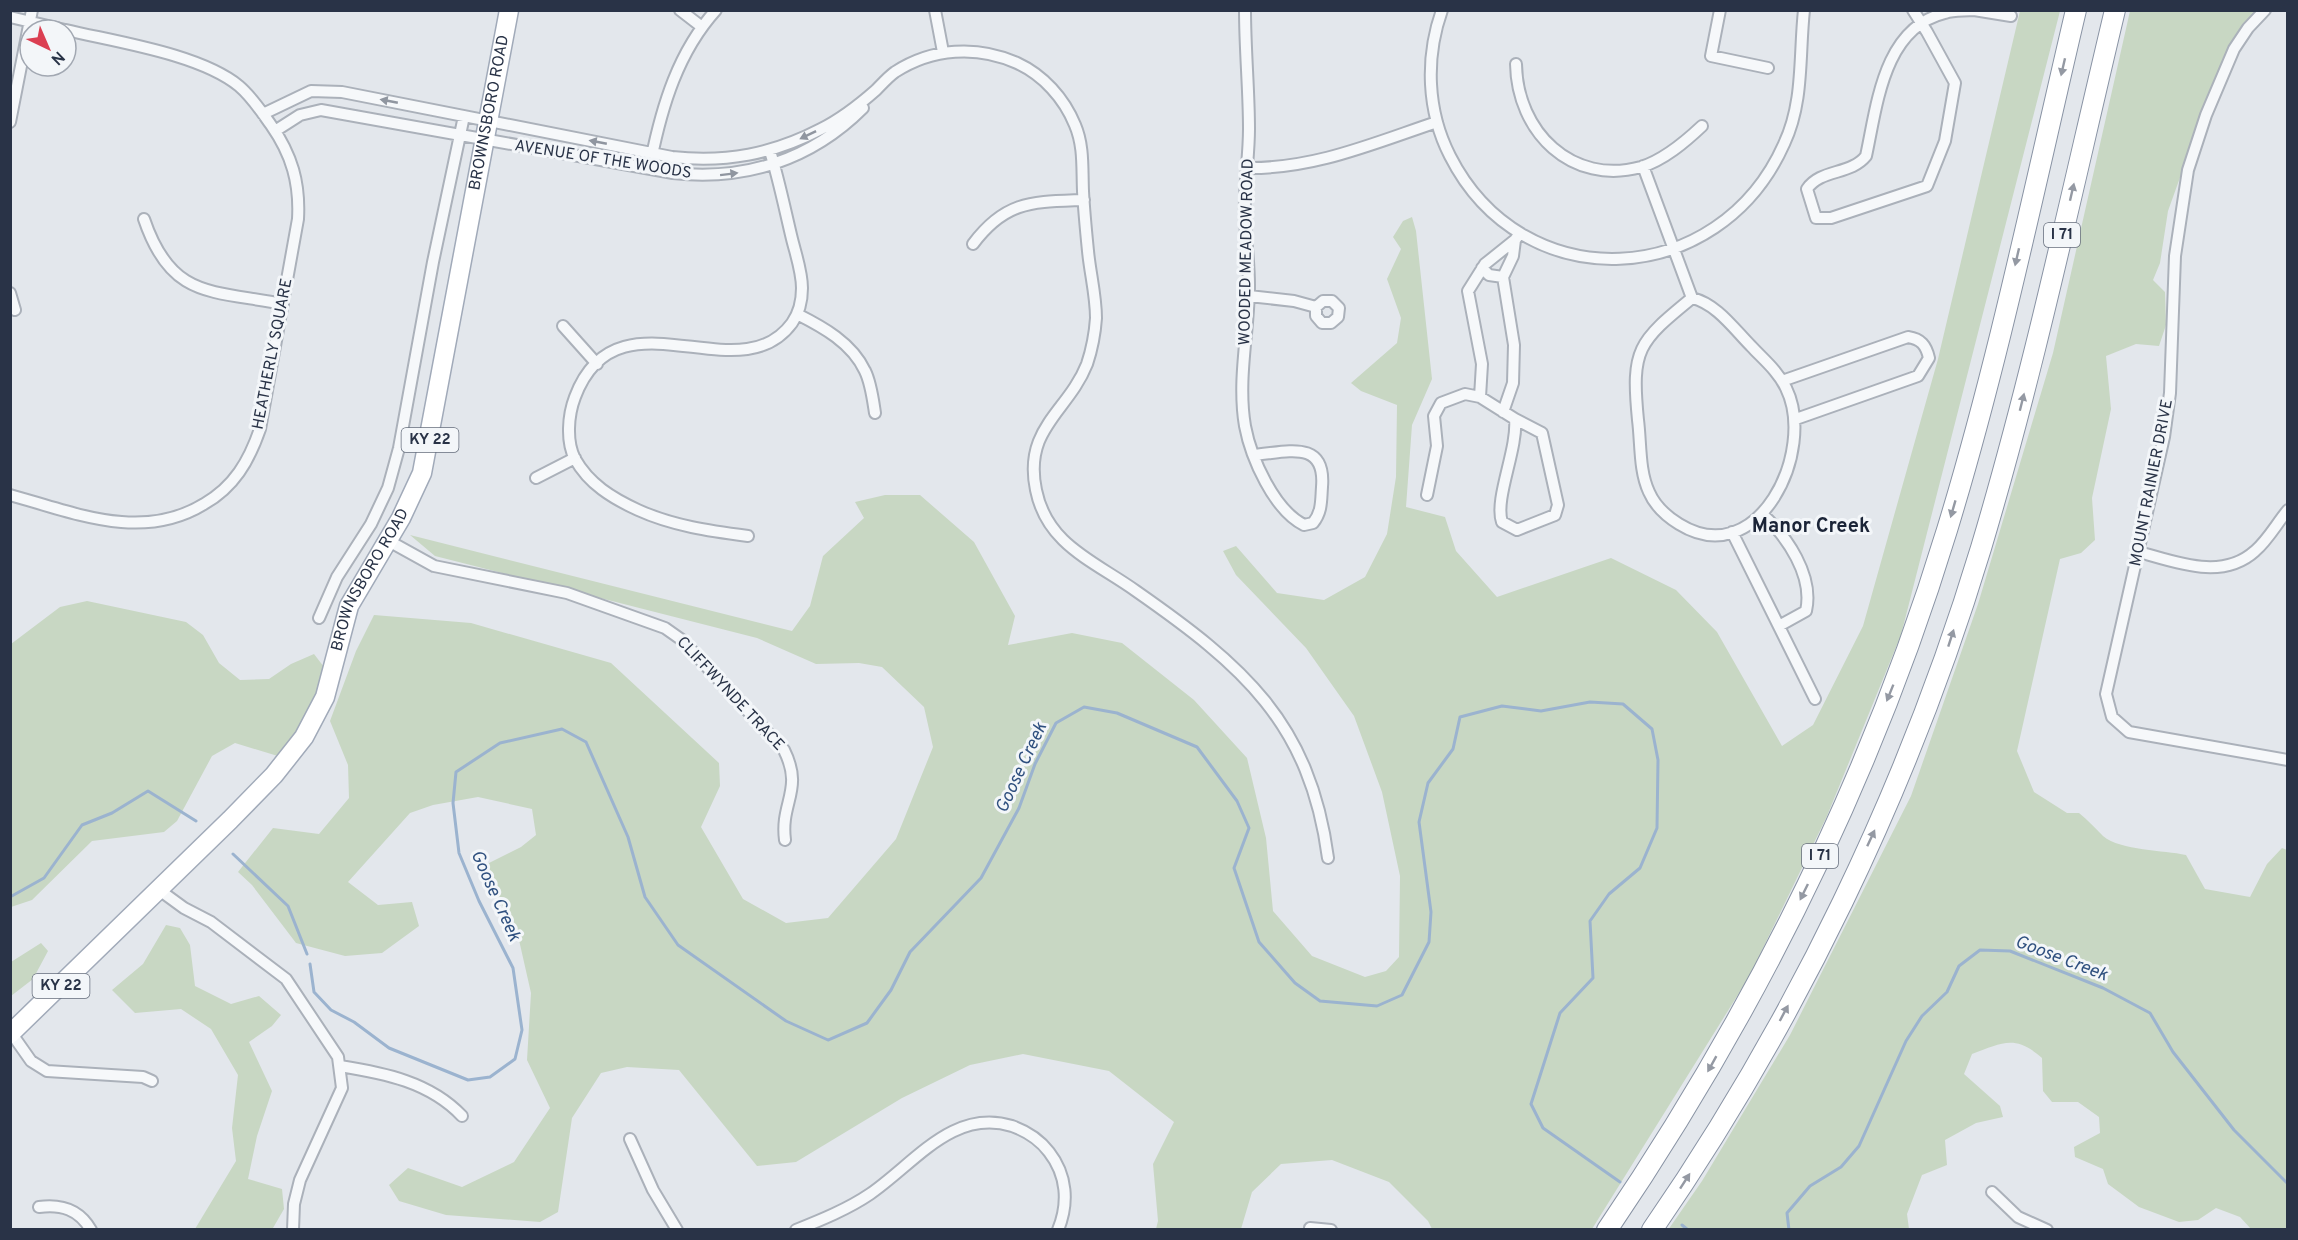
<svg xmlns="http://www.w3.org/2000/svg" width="2298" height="1240" font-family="Overpass,sans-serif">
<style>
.green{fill:#c8d7c3}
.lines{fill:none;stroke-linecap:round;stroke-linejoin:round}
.stream{stroke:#9bb3cf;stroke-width:3}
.street-casing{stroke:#abb1ba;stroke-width:14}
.primary-casing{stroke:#a1aab9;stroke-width:21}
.highway-casing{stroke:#8993a4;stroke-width:22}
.street{stroke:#f6f8fa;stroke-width:10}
.primary{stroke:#fff;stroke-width:18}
.highway{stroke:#fff;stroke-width:20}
.oneway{fill:#9499a3}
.oneway2{fill:#9096a0}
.labels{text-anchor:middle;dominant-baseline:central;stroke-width:6;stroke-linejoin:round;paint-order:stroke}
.shield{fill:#f3f6f9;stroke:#666e7c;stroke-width:1.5}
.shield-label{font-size:15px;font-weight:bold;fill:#293347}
.street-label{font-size:16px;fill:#293347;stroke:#f3f6f9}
.water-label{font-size:18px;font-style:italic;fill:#2f507f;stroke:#f3f6f9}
.quarter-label{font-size:20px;font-weight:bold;fill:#1b2437;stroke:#f3f6f9}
</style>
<rect width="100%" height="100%" fill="#e3e7ec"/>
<path class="green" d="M2020,11H2060L1901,635L1827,816L1749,977L1592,1229H1432L1428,1221L1389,1182L1332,1160L1281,1164L1252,1192L1241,1229H1156L1158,1221L1153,1164L1174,1122L1109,1071L1023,1054L970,1065L902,1098L796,1162L757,1166L679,1070L627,1067L601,1073L572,1118L558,1212L540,1222L446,1215L399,1201L389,1185L408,1168L462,1187L514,1162L550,1108L527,1060L531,993L519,940L483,866L521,847L536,835L532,809L478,797L433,805L410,813L348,882L378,905L412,902L419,926L382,953L345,956L296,943L252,885L238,872L273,828L319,834L349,798L348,765L330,721L356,651L374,615L471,623L611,663L719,763L720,786L701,827L743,899L786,923L828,918L896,839L933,747L924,707L882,667L859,663L816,664L757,638L435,556L410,535L792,631L810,606L823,556L864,518L855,502L885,495H920L974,542L1015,616L1008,645L1072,633L1122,643L1194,700L1247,758L1266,838L1273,911L1312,956L1365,977L1386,971L1399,957L1400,876L1382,792L1354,716L1306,648L1236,575L1223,551L1236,546L1277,593L1324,600L1365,577L1387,534L1396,477L1397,405L1361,391L1351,383L1397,343L1401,318L1387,279L1401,249L1393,237L1403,221L1412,217L1416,231L1432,379L1412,425L1406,507L1445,517L1456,551L1497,597L1611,558L1676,590L1717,632L1782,746L1813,725L1863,626L1938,359Z
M2130,11H2256L2244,26L2211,91L2168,211L2160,263L2153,280L2165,292L2166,325L2159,346L2136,344L2106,356L2111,409L2092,498L2095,540L2081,553L2060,559L2017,751L2034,792L2067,813H2079C2088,820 2095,828 2103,836C2121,851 2164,850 2186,855L2205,889L2250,897L2267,864L2282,848L2287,850V1229H2251L2240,1217L2216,1208L2198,1220L2179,1222L2139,1207L2108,1184L2103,1169L2075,1157L2074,1147L2100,1133L2099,1117L2078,1102H2052L2043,1091L2042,1058C2015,1034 2002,1043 1972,1054L1964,1074L2000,1106L2003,1117L1976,1123L1945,1140L1947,1165L1922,1175L1907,1214L1909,1229L1668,1230L1702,1181L1790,1035L1911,796L1978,604L2053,353Z
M87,601L186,622L203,635L219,663L240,680L269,679L291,664L314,654L324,667L322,694L281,757L235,743L212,756L177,821L164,832L92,841L32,900L11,907V644L60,607Z
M166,925L180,928L190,945L195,986L231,1004L259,996L281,1015L272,1026L249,1042L272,1091L257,1136L248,1179L282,1189L284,1209L273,1228L195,1229L236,1161L232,1128L238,1075L211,1029L181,1009L135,1013L112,990L143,964Z
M41,943L48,951L33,979L11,996V962Z"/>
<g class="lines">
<path class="stream" d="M233,854L288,906L307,954
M10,897L44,878L82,825L112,813L148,791L196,821
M310,964L314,992L331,1010L354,1022L389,1048L468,1080L490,1077L515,1059L522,1030L513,968L479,901L459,853L453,803L456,772L500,743L562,729L586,742L628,837L645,897L678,945L786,1021L828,1040L867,1023L891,990L910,952L981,878L1019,808L1035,764L1056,723L1084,707L1117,713L1197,747L1237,801L1249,828L1234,868L1259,942L1295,983L1320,1001L1377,1006L1402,995L1429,942L1431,912L1419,822L1428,783L1453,749L1460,717L1502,706L1541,711L1590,702L1623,704L1652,729L1658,760L1657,828L1640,868L1609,894L1590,921L1593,978L1560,1013L1531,1104L1543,1128L1620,1182
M1682,1225L1688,1230
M1789,1230L1787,1213L1810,1186L1841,1167L1859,1146L1906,1041L1922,1016L1947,992L1959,966L1980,950L2010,951L2103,988L2150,1013L2173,1052L2234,1130L2288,1184"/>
<g class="street-casing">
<path id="street" d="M680,10L702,27
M935,10L943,52
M1245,10C1245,50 1249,90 1249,129C1249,157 1244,184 1245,212C1245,236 1249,260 1249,285C1249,332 1237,379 1245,426C1251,458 1274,510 1304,525L1313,523C1322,512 1321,501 1322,487C1326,439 1287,452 1254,455
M1442,10C1425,58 1427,111 1450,156C1523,300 1719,290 1784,144C1804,102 1799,56 1804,10
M1720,10L1711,56L1768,68
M1913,10L1927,32L1955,83L1945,141L1927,186L1831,218H1816L1807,189C1820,169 1851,175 1866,156C1877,106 1883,28 1945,13C1953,10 1964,11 1973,10
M1974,10L2011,16
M2265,10L2248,28L2234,49L2206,115L2188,170L2175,256L2170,393L2164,437L2106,694L2112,717L2129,732L2288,760
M10,17L65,30
M1516,64C1517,132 1572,186 1641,167C1664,160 1685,142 1702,126
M263,114L311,91L342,92L672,157C726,163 773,154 821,129C841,119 859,105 876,90C882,84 888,77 895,72C932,48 977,45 1017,63C1043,75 1064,98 1075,125C1084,146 1082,168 1083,191C1084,211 1086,231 1088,251C1090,273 1096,295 1096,318C1095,333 1092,349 1087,364C1068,412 1023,428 1036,490C1047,545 1094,561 1136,591C1242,665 1310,722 1328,858
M10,122L32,10
M275,131L300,115L321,110L673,173C745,181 811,160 863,108
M651,160C662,106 678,52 716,10
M1643,166L1692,298
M1247,168C1315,169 1374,143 1437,122
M144,219C171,299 211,290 283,304
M973,244C1006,200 1033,202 1084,200
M1482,268L1489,275L1503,277
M10,293L15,310
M1249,296L1294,301L1316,307L1323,301H1332L1339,308L1338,317L1331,323H1322L1316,316V307
M1692,298C1717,304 1734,329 1751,346C1763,359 1778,371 1786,388C1817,451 1758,573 1679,524C1666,516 1655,506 1649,492C1639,471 1641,443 1638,420C1631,349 1638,342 1692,298Z
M797,314C823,327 852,343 865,371C871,383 873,400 875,413
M563,326L597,364
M1782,381L1908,337C1921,339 1926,345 1929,358L1918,376L1796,419
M1480,397L1482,364L1468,291L1485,264L1515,240L1520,233
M1503,412L1513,383L1514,345L1503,277L1513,256L1515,240
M536,478L575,458
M10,495C75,513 142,542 204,504C234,487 249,461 260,429L298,219C300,183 292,155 271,125C261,111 252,97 239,86C200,54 116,42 66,30
M1427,495L1437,446L1434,416L1441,403L1465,394L1480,397L1515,419C1518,449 1494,499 1502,522L1517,530L1555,515L1558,505L1542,433L1515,419
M1762,514C1787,536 1814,576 1806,611L1779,626
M1732,532L1815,699
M748,536C710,531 673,526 638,510C612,498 589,484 575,459C566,442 568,415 575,397C617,285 739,396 792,323C799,313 802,300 802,288C802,272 796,255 792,239C785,210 779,180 770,151
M387,540L434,566L567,593L665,628L682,640L784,750C804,790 780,802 785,840
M2139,552C2176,562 2222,581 2255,551C2268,540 2277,523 2288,510
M319,618L337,577L371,524L388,488L399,448L433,262L464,116
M158,889L184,908L211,922L286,979L338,1057L342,1088L300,1180L294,1204L293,1230
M12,1034L31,1061L47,1071L143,1077L152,1081
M340,1066C384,1073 430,1082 462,1116
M630,1139L653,1190L677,1230
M1992,1192L2018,1217L2047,1230
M39,1207C61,1204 79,1209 91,1230
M1310,1228L1331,1230
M796,1230C821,1220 848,1209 870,1194C915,1163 953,1108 1012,1126C1026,1131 1040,1140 1049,1152C1067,1175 1069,1203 1058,1230"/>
</g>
<g class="primary-casing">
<g id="primary">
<path id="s1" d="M10,1034L230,820L274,775L304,737L325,697L349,606L401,518L422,473L509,10"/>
</g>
</g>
<g class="highway-casing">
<path id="highway" d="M1607,1230C1753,1015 1871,779 1947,530C1999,360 2035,184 2076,10
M1652,1230C1795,1023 1908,789 1981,548C2034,371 2072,190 2115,10"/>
</g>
<use href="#street" class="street"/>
<use href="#primary" class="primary"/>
<use href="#highway" class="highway"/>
</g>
<defs><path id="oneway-solid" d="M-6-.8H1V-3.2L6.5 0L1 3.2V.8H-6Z" transform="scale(1.5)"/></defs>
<g class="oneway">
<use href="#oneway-solid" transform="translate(2063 67) rotate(103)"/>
<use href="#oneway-solid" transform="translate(2072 192) rotate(-77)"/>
<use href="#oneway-solid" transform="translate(2017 257) rotate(103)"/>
<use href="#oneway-solid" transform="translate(2022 402) rotate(-76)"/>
<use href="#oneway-solid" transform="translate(1953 509) rotate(106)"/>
<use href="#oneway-solid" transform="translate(1951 638) rotate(-72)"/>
<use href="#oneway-solid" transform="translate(1890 693) rotate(112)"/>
<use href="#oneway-solid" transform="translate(1871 838) rotate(-65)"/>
<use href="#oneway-solid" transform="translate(1804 892) rotate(116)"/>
<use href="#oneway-solid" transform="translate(1784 1013) rotate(-62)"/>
<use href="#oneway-solid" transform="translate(1712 1064) rotate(119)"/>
<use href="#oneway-solid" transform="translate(1685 1181) rotate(-57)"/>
</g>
<g class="oneway2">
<use href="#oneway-solid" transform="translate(389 101) rotate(-169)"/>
<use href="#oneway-solid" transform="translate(808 135) rotate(154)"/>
<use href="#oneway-solid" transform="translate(598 142) rotate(-169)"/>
<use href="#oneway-solid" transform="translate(729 174) rotate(-7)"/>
</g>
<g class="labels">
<g class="shield">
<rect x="2044" y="223" width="36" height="24" rx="4.5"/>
<rect x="401.5" y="428" width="57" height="24" rx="4.5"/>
<rect x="1802" y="844" width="36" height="24" rx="4.5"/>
<rect x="32.5" y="974" width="57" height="24" rx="4.5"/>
</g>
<g class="shield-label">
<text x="2062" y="235">I 71</text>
<text x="430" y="440">KY 22</text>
<text x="1820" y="856">I 71</text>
<text x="61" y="986">KY 22</text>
</g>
<g class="street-label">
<text stroke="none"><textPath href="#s1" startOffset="1076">BROWNSBORO ROAD</textPath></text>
<text transform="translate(603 160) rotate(9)">AVENUE OF THE WOODS</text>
<text transform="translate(1247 252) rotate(-89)">WOODED MEADOW ROAD</text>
<text transform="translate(273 354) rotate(-79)">HEATHERLY SQUARE</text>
<text transform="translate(2152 483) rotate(-79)">MOUNT RAINIER DRIVE</text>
<text stroke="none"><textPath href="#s1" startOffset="590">BROWNSBORO ROAD</textPath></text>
<text transform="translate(730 694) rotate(47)">CLIFFWYNDE TRACE</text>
</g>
<g class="water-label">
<text transform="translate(1022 768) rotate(-65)">Goose Creek</text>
<text transform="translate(495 896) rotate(66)">Goose Creek</text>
<text transform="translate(2061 959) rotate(21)">Goose Creek</text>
</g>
<g class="quarter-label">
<text x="1811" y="527">Manor Creek</text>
</g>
</g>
<rect width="2298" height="1240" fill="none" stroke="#293347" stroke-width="24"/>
<g transform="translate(48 48) rotate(136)"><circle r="28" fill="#f3f6f9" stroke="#a2a8b2" stroke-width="1.5"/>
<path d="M0-4.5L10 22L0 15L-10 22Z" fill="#db3f52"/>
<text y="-9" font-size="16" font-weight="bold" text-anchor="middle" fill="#293347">N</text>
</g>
</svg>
